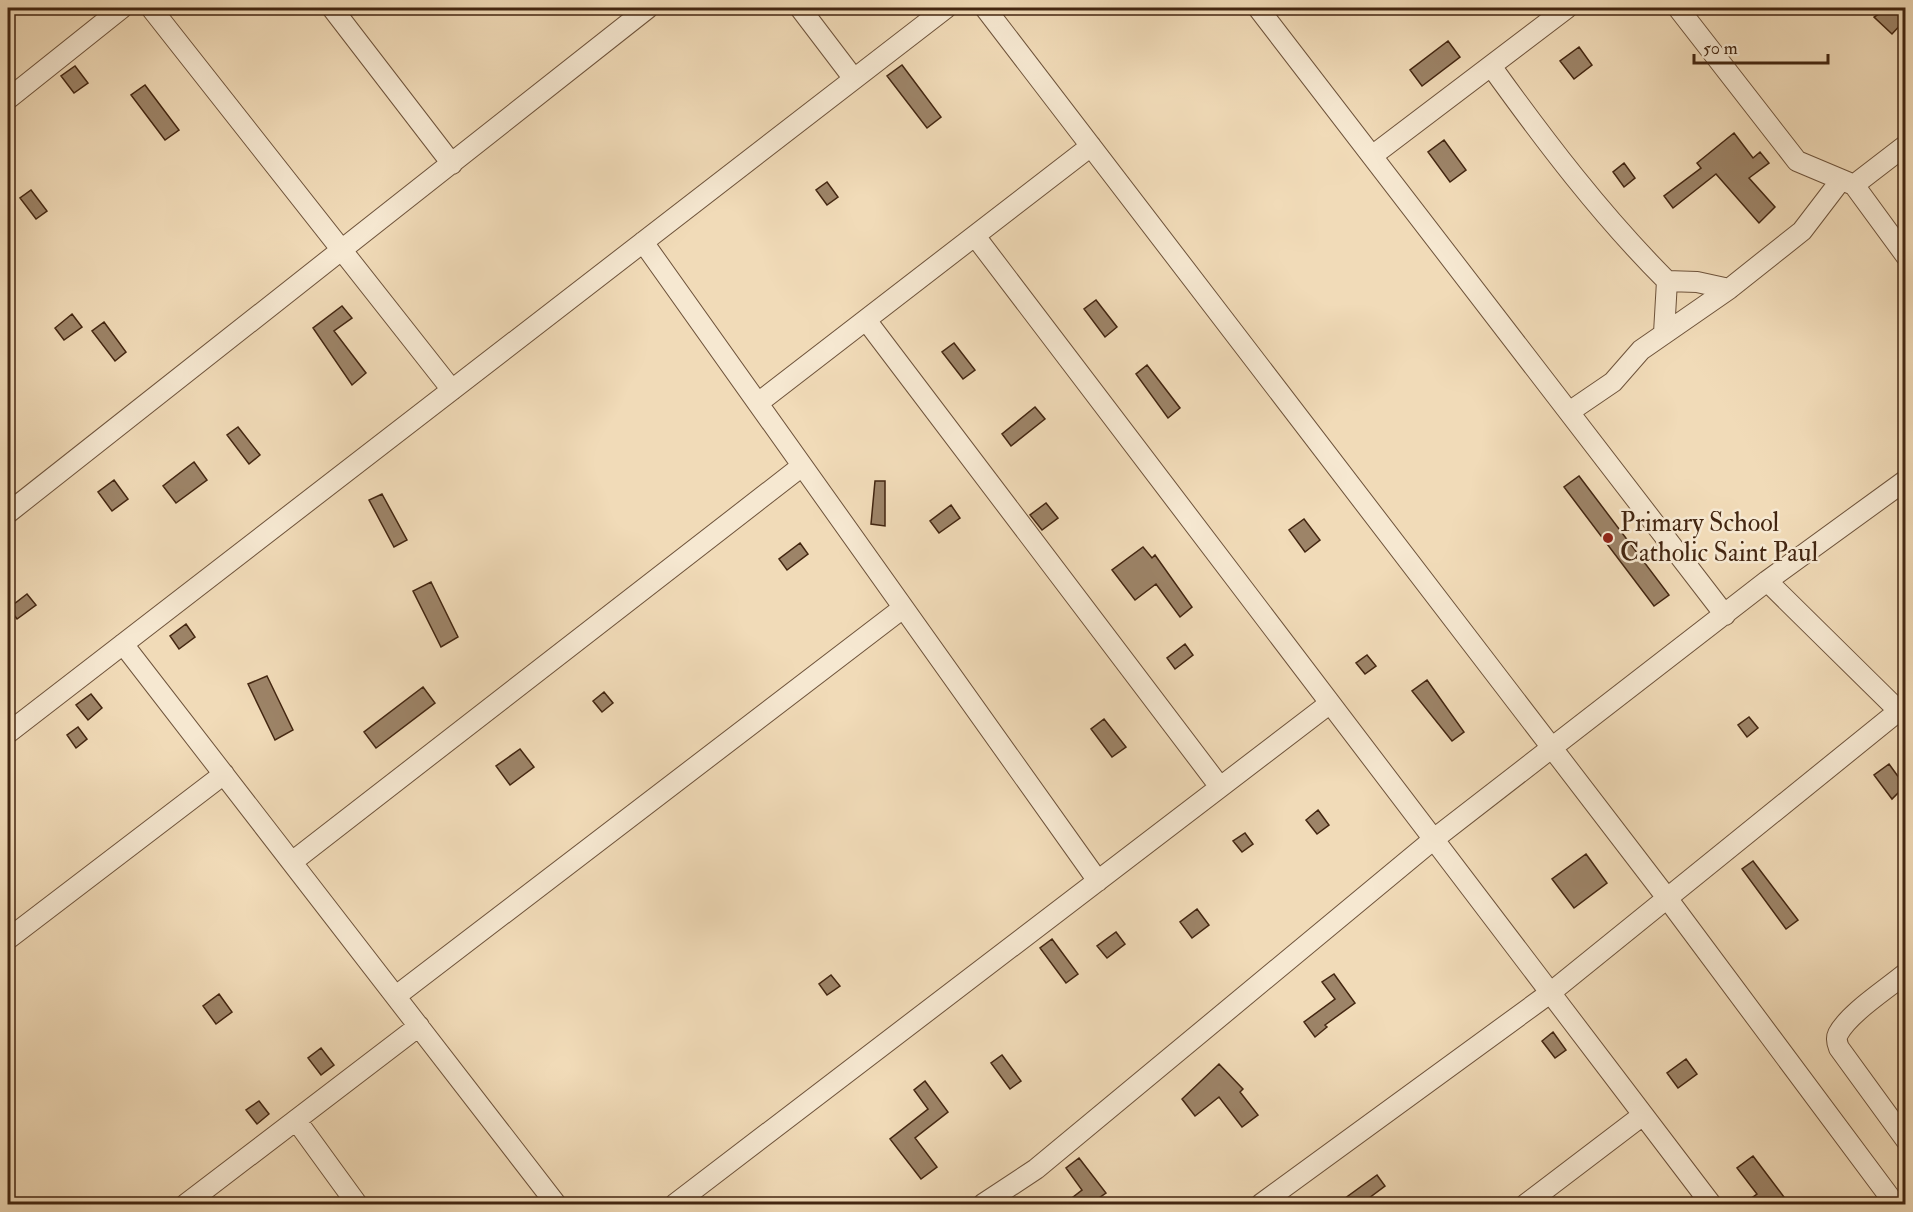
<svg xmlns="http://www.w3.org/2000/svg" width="1913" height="1212" font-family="'IM FELL Double Pica',serif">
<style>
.building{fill:#9d8468;stroke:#432611;stroke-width:1.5}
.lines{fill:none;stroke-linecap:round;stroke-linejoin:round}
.minor-casing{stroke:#6e533b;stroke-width:22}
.minor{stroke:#f6e8d1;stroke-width:20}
.poi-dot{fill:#8f2418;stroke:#f6e8d1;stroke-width:2}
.labels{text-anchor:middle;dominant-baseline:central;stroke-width:5;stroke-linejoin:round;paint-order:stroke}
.poi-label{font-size:26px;fill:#432611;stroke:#f6e8d1;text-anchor:start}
</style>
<rect width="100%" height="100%" fill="#f1dbb8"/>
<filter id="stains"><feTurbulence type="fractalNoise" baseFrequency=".00333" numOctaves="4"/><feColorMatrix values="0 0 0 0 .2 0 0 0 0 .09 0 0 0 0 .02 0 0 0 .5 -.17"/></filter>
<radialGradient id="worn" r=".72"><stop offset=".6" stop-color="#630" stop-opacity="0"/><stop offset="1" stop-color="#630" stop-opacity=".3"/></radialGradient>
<path class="building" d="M1888,8H1895L1905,20L1892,34L1874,17Z
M1448,41L1460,57L1422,86L1410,70Z
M1579,47L1592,65L1574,79L1560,61Z
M902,65L941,117L927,128L887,76Z
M75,66L88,83L74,93L61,76Z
M145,85L179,130L165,140L131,95Z
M1734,133L1753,158L1760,152L1769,163L1749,178L1775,207L1759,223L1716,174L1673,208L1664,196L1701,168L1697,163Z
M1444,140L1466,170L1450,182L1428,152Z
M1624,163L1635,178L1624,187L1613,172Z
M827,182L838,197L827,205L816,190Z
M31,190L47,211L36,219L20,198Z
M1096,300L1117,327L1105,337L1084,309Z
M342,306L352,318L334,331L366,373L352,385L313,328Z
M72,314L82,327L64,340L55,328Z
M104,322L126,352L115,361L92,331Z
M954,343L975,370L963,379L942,352Z
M1147,365L1180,408L1168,418L1136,374Z
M1035,407L1045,419L1011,446L1002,434Z
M238,427L260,455L249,464L227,435Z
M194,462L207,480L176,503L163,486Z
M1579,476L1669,595L1654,606L1564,487Z
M114,480L128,499L112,511L98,492Z
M875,481H885V526L871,524Z
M382,494L407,540L394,547L369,500Z
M1046,503L1058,518L1042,530L1030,515Z
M951,505L960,518L939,533L930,521Z
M1304,519L1320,540L1305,552L1289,530Z
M800,543L808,554L787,570L779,559Z
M1143,547L1152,558L1155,555L1192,607L1180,617L1156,584L1135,600L1112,570Z
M431,582L458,637L441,647L413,591Z
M27,594L36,605L17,619L9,608Z
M186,624L195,637L179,649L170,636Z
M1185,644L1193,655L1175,669L1167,658Z
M1367,655L1376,666L1365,674L1356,663Z
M267,676L293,730L275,740L248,684Z
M1427,680L1464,732L1452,741L1412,691Z
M423,687L435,703L376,748L364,732Z
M604,692L613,703L602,712L593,701Z
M91,694L102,708L88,720L76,705Z
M1749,717L1758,728L1747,737L1738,725Z
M1104,719L1126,747L1112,757L1091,729Z
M78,727L87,739L76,748L67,735Z
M520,749L534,767L510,785L496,766Z
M1889,764L1905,786L1892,799L1874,775Z
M1318,810L1329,825L1317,834L1306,820Z
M1245,833L1253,844L1242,852L1233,841Z
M1586,854L1607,883L1574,908L1552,879Z
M1753,861L1798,920L1786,929L1742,869Z
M1197,909L1209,925L1192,938L1180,922Z
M1116,932L1125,944L1107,958L1097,946Z
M1052,939L1078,974L1066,983L1040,948Z
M1334,974L1355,1003L1325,1025L1327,1027L1315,1037L1304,1022L1335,999L1322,982Z
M831,975L840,986L827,995L819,984Z
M219,994L232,1012L216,1024L203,1006Z
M1553,1032L1566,1050L1555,1058L1542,1041Z
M321,1048L334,1065L321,1075L308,1058Z
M1002,1055L1021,1081L1010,1089L991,1063Z
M1686,1059L1697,1074L1678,1088L1667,1073Z
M1219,1064L1243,1089L1240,1092L1258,1115L1242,1127L1219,1097L1195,1116L1182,1099Z
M925,1081L948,1112L915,1138L937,1167L921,1179L890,1139L928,1109L914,1090Z
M259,1101L269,1114L257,1124L246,1110Z
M1753,1156L1784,1197L1774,1204H1743L1757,1194L1737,1168Z
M1079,1158L1106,1193L1090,1204H1064L1082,1190L1066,1168Z
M1377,1175L1385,1186L1361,1204H1337Z"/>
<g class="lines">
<g class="minor-casing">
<path id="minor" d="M151,8L452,390
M332,8L452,164
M800,8L854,79
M985,8L1667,898L1895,1204
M1258,8L1725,615
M1678,8L1797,161L1854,185L1906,256
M1491,66C1545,141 1601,215 1667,281L1697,282L1729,289L1802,231L1841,180
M8,99L122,8
M1372,156L1567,8
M1854,185L1906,145
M975,236L1711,1204
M643,242L1098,881
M866,320L1220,787
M1664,333L1667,281
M758,403L1091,146
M1569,412L1613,382L1641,350L1729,289
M8,513L648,8
M1767,581L1906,718
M123,644L556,1204
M8,733L946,8
M292,862L802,466
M8,939L224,774
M1906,973C1887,989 1849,1013 1838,1034C1836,1038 1837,1043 1839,1048L1906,1140
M396,996L903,608
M296,1120L357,1204
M186,1204L419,1026
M675,1204L1329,704
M983,1204L1036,1169L1434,839L1767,581L1906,480
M1261,1204L1550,993L1906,705
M1526,1204L1643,1115"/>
</g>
<use href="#minor" class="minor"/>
</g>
<circle class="poi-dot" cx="1608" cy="538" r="6"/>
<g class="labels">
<g class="poi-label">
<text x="1620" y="523">Primary School<tspan x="1620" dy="30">Catholic Saint Paul</tspan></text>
</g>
</g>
<rect width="1913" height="1212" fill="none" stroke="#f1dbb8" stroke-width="30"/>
<rect x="9" y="9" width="1895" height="1194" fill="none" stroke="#432611" stroke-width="3"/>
<rect x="15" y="15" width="1883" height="1182" fill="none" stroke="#432611" stroke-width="1.5"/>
<path d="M1694 54v9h134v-9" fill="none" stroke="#432611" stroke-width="3"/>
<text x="1703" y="54" font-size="18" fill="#432611" stroke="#f6e8d1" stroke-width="4.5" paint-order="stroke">50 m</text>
<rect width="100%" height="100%" filter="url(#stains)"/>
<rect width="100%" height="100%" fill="url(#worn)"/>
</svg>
